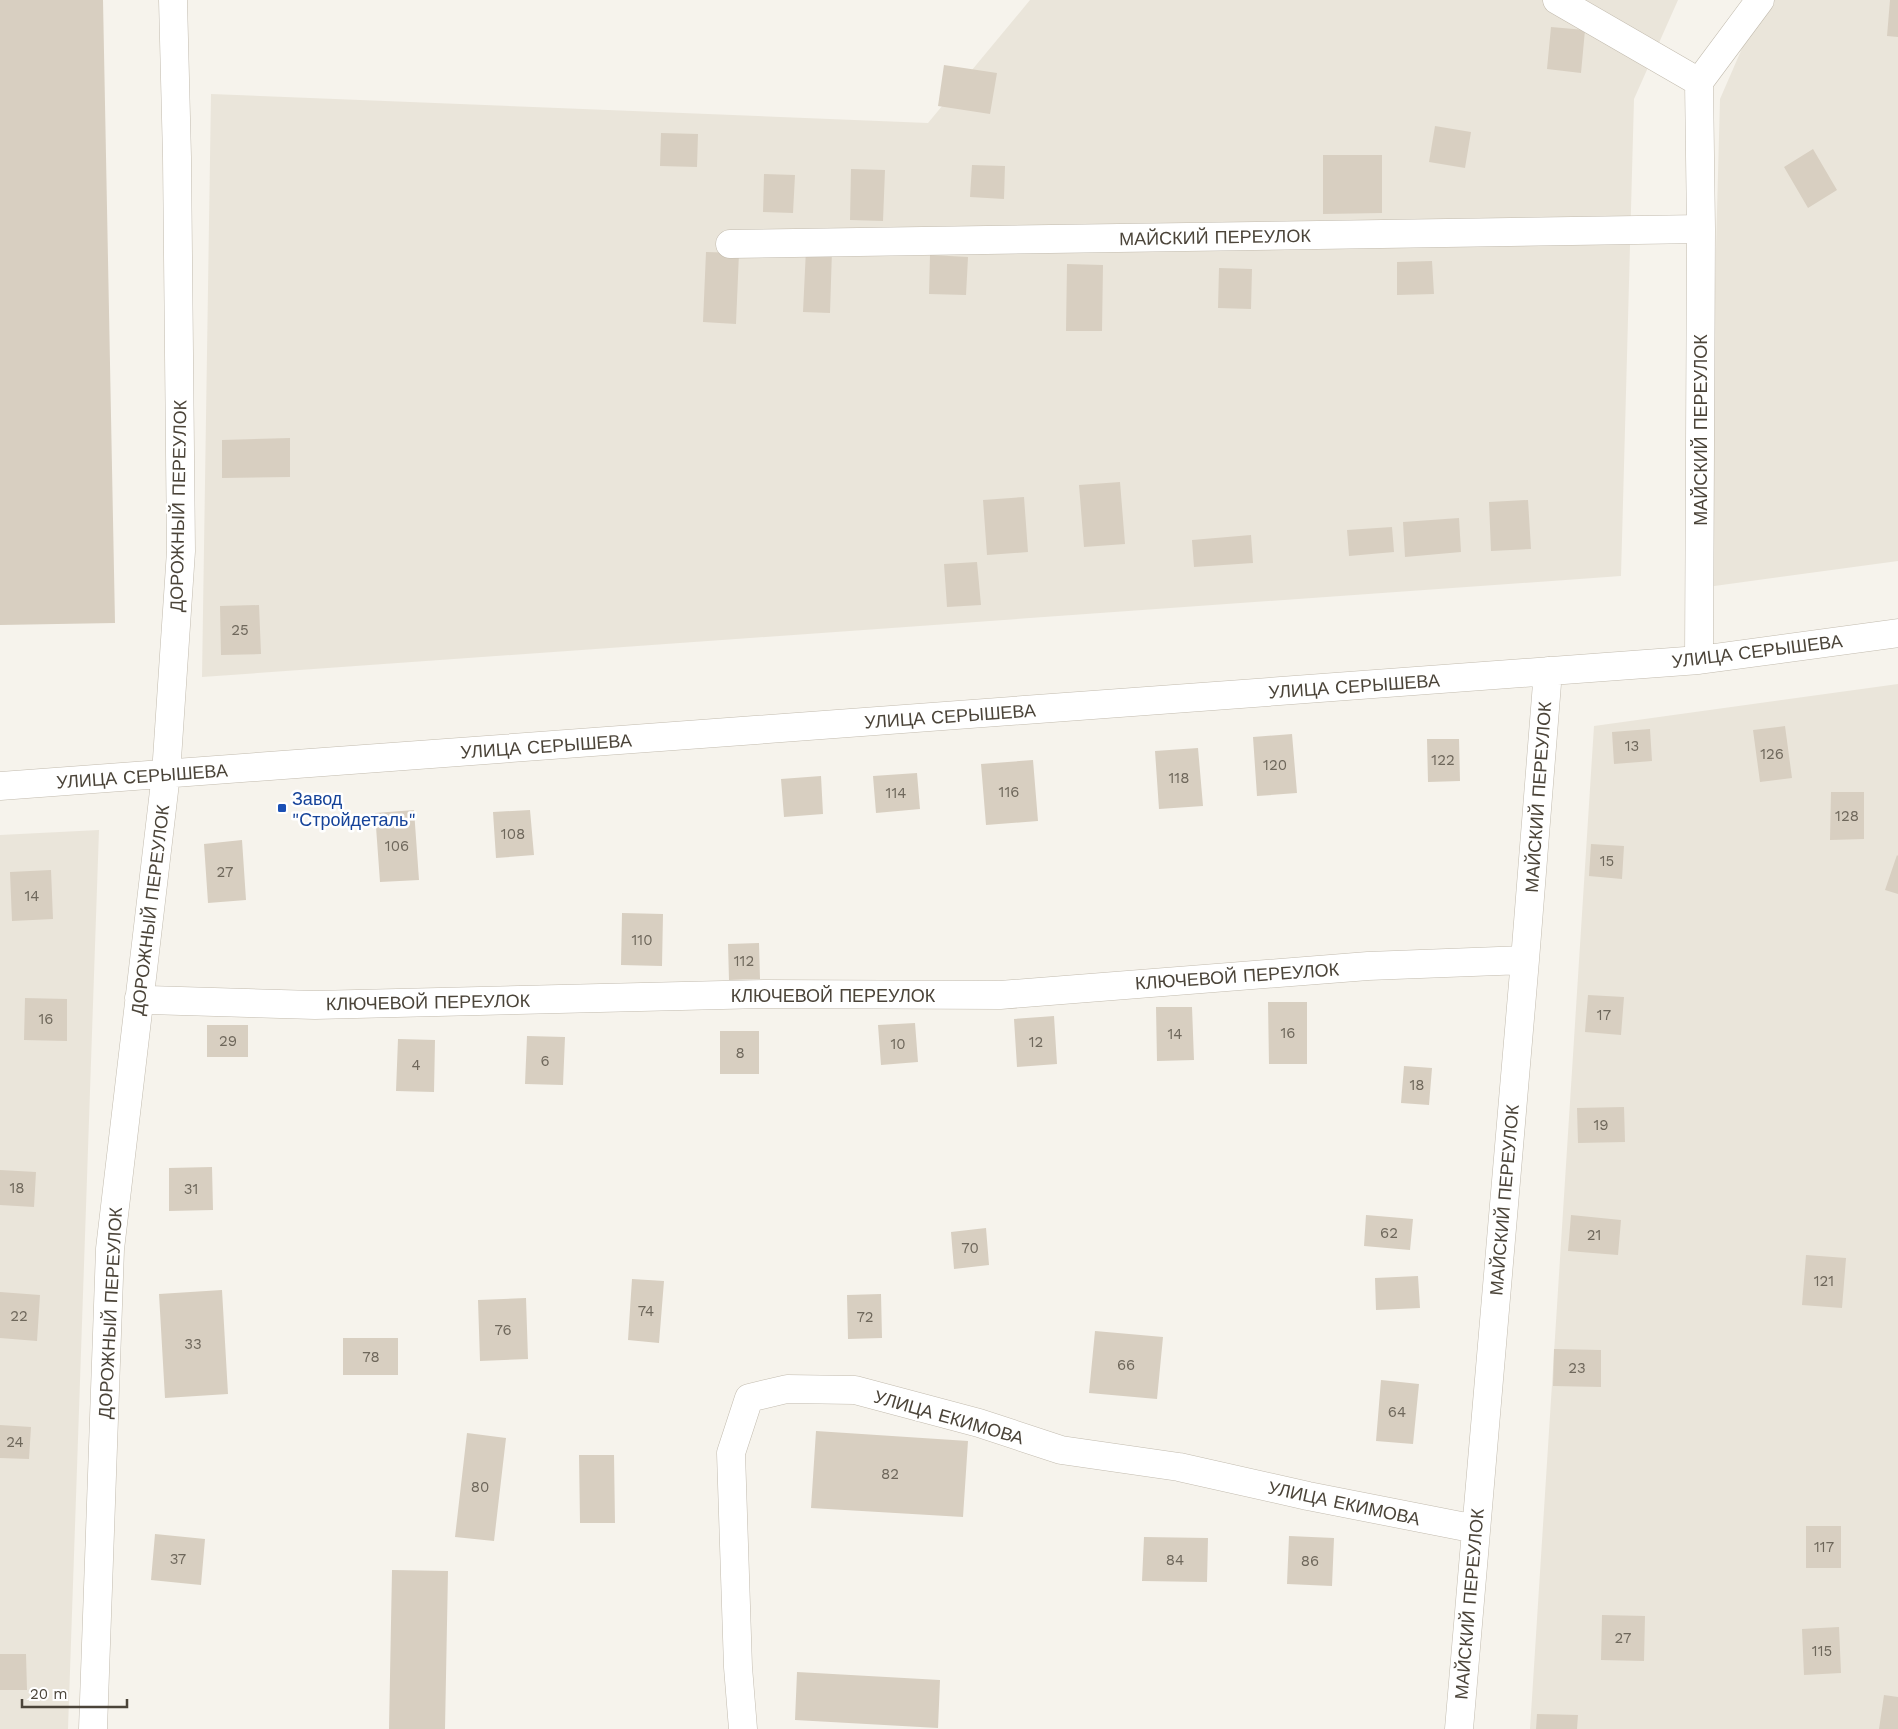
<svg xmlns="http://www.w3.org/2000/svg" width="1898" height="1729" font-family="'Work Sans',sans-serif">
<style>
.residential{fill:#eae5da}
.building{fill:#d8cfc1}
.lines{fill:none;stroke-linecap:round;stroke-linejoin:round}
.minor-casing{stroke:#c2bbae;stroke-width:29}
.minor{stroke:#fff;stroke-width:28}
.transit-dot{fill:#1a4fb4;stroke:#fff;stroke-width:2}
.labels{text-anchor:middle;dominant-baseline:central;stroke-width:5;stroke-linejoin:round;paint-order:stroke}
.number-label{font-size:15px;fill:#6e675b}
.street-label{font-size:18px;fill:#4b4439;stroke:#fff}
.transit-label{font-size:18px;fill:#164399;stroke:#fff;text-anchor:start}
</style>
<rect width="100%" height="100%" fill="#f6f3ec"/>
<path class="residential" d="M1030,0H1678L1634,99L1621,576L202,677L211,94L928,123Z
M1763,0H1898V561L1707,587L1720,99Z
M1898,684V1729H1530L1594,726Z
M99,830L68,1729H0V835Z"/>
<path class="building" d="M0,0H103L115,623L0,625Z
M1890,0H1898V37L1887,36Z
M1551,27L1585,30L1581,73L1547,69Z
M944,65L997,73L990,114L938,106Z
M1435,126L1471,132L1465,168L1429,162Z
M661,133L698,134L697,167L660,166Z
M1813,149L1837,190L1808,208L1784,167Z
M1323,155H1382V213L1323,214Z
M972,165L1005,166L1004,199L970,197Z
M851,169L885,170L883,221L850,220Z
M764,174L795,175L793,213L763,212Z
M806,249L832,250L830,313L803,312Z
M706,252L739,253L736,324L703,322Z
M930,255L968,257L966,295L929,294Z
M1432,261L1434,294L1397,295V262Z
M1067,264L1103,265L1102,331H1066Z
M1219,268L1252,269L1251,309L1218,308Z
M290,438V477L222,478V440Z
M1120,482L1125,544L1084,547L1079,485Z
M1024,497L1028,552L987,555L983,500Z
M1528,500L1531,549L1491,551L1489,502Z
M1459,518L1461,552L1405,557L1403,522Z
M1392,527L1394,552L1349,556L1347,530Z
M1251,535L1253,563L1194,567L1192,540Z
M977,562L981,605L947,607L944,564Z
M259,605L261,654L221,655L220,606Z
M1785,726L1792,778L1760,782L1753,730Z
M1650,729L1652,761L1614,764L1612,732Z
M1292,734L1297,793L1257,796L1253,737Z
M1427,739H1459L1460,781L1428,782Z
M1198,748L1203,806L1159,809L1155,751Z
M1033,760L1038,821L986,825L981,764Z
M917,773L920,809L876,813L873,776Z
M821,776L823,814L784,817L781,779Z
M1831,792H1864V839L1830,840Z
M414,810L419,880L380,882L375,813Z
M530,810L534,855L496,858L493,812Z
M242,840L246,900L208,903L204,844Z
M1591,844L1624,846L1622,879L1589,876Z
M1897,855L1898,856V894L1885,890Z
M51,870L53,919L12,921L10,872Z
M622,913L663,914L662,966L621,965Z
M759,943L760,979L729,980L728,944Z
M1588,995L1624,997L1621,1035L1585,1032Z
M25,998L67,999V1041L24,1040Z
M1268,1002H1307V1064H1269Z
M1156,1007H1192L1194,1060L1157,1061Z
M1054,1016L1057,1064L1017,1067L1014,1019Z
M915,1023L918,1062L881,1065L878,1025Z
M207,1025H248V1057H207Z
M720,1031H759V1074H720Z
M527,1036L565,1037L563,1085L525,1084Z
M398,1039L435,1040L434,1092L396,1091Z
M1404,1066L1432,1068L1429,1105L1401,1103Z
M1624,1107L1625,1142L1578,1143L1577,1108Z
M212,1167L213,1210L169,1211V1168Z
M0,1170L36,1172L34,1207L0,1205Z
M1366,1215L1413,1219L1410,1250L1364,1246Z
M1571,1215L1621,1220L1618,1255L1568,1251Z
M986,1228L989,1265L954,1269L951,1232Z
M1806,1255L1846,1258L1842,1308L1802,1305Z
M1418,1276L1420,1308L1376,1310L1375,1278Z
M632,1279L664,1281L659,1343L628,1340Z
M222,1290L228,1394L165,1398L159,1294Z
M0,1292L40,1295L37,1341L0,1338Z
M881,1294L882,1338L848,1339L847,1295Z
M526,1298L528,1359L480,1361L478,1300Z
M1095,1331L1163,1337L1157,1399L1089,1393Z
M343,1338H398V1375H343Z
M1554,1349L1601,1350V1387L1553,1386Z
M1381,1380L1419,1384L1413,1444L1376,1441Z
M0,1425L31,1427L29,1459L0,1458Z
M816,1431L968,1441L963,1517L811,1508Z
M467,1433L506,1438L494,1541L455,1537Z
M579,1455H614L615,1523H580Z
M1806,1526H1841V1568H1806Z
M155,1534L205,1539L201,1585L151,1580Z
M1289,1536L1334,1538L1332,1586L1287,1584Z
M1144,1537L1208,1538L1207,1582L1142,1581Z
M392,1570L448,1571L445,1729H389Z
M1602,1615L1645,1616L1644,1661L1601,1660Z
M1839,1627L1841,1673L1804,1675L1802,1629Z
M0,1654H26L27,1690H0Z
M797,1672L940,1680L938,1728L795,1720Z
M1884,1695L1898,1697V1729H1879Z
M1537,1714L1578,1715L1577,1729H1536Z"/>
<g class="lines">
<g class="minor-casing">
<path id="minor" d="M1557,0L1699,82
M730,244L1701,229
M1699,660L1701,229L1699,82L1760,0
M0,786L1699,660L1898,633
M139,998L148,1000L315,1005L764,994L1000,995L1368,966L1525,960
M93,1729L110,1249L166,774L181,551L177,157L173,0
M743,1729L738,1667L731,1453L749,1398L787,1389L855,1390L979,1423L1061,1450L1179,1467L1308,1496L1476,1529
M1459,1729L1525,960L1548,671"/>
</g>
<use href="#minor" class="minor"/>
</g>
<rect class="transit-dot" x="277" y="803" width="10" height="10" rx="2.5"/>
<g class="labels">
<g class="number-label">
<text x="240" y="630">25</text>
<text x="1632" y="746">13</text>
<text x="1772" y="754">126</text>
<text x="1443" y="760">122</text>
<text x="1275" y="765">120</text>
<text x="1179" y="778">118</text>
<text x="1009" y="792">116</text>
<text x="896" y="793">114</text>
<text x="1847" y="816">128</text>
<text x="513" y="834">108</text>
<text x="397" y="846">106</text>
<text x="1607" y="861">15</text>
<text x="225" y="872">27</text>
<text x="32" y="896">14</text>
<text x="642" y="940">110</text>
<text x="744" y="961">112</text>
<text x="1604" y="1015">17</text>
<text x="46" y="1019">16</text>
<text x="1288" y="1033">16</text>
<text x="1175" y="1034">14</text>
<text x="228" y="1041">29</text>
<text x="1036" y="1042">12</text>
<text x="898" y="1044">10</text>
<text x="740" y="1053">8</text>
<text x="545" y="1061">6</text>
<text x="416" y="1065">4</text>
<text x="1417" y="1085">18</text>
<text x="1601" y="1125">19</text>
<text x="17" y="1188">18</text>
<text x="191" y="1189">31</text>
<text x="1389" y="1233">62</text>
<text x="1594" y="1235">21</text>
<text x="970" y="1248">70</text>
<text x="1824" y="1281">121</text>
<text x="646" y="1311">74</text>
<text x="19" y="1316">22</text>
<text x="865" y="1317">72</text>
<text x="503" y="1330">76</text>
<text x="193" y="1344">33</text>
<text x="371" y="1357">78</text>
<text x="1126" y="1365">66</text>
<text x="1577" y="1368">23</text>
<text x="1397" y="1412">64</text>
<text x="15" y="1442">24</text>
<text x="890" y="1474">82</text>
<text x="480" y="1487">80</text>
<text x="1824" y="1547">117</text>
<text x="178" y="1559">37</text>
<text x="1175" y="1560">84</text>
<text x="1310" y="1561">86</text>
<text x="1623" y="1638">27</text>
<text x="1822" y="1651">115</text>
</g>
<g class="street-label">
<text transform="translate(1215 237) rotate(-1)">МАЙСКИЙ ПЕРЕУЛОК</text>
<text transform="translate(1700 430) rotate(-90)">МАЙСКИЙ ПЕРЕУЛОК</text>
<text transform="translate(178 506) rotate(-89)">ДОРОЖНЫЙ ПЕРЕУЛОК</text>
<text transform="translate(1757 651) rotate(-7)">УЛИЦА СЕРЫШЕВА</text>
<text transform="translate(1354 686) rotate(-4)">УЛИЦА СЕРЫШЕВА</text>
<text transform="translate(950 716) rotate(-4)">УЛИЦА СЕРЫШЕВА</text>
<text transform="translate(546 746) rotate(-4)">УЛИЦА СЕРЫШЕВА</text>
<text transform="translate(142 776) rotate(-4)">УЛИЦА СЕРЫШЕВА</text>
<text transform="translate(1538 797) rotate(-86)">МАЙСКИЙ ПЕРЕУЛОК</text>
<text transform="translate(150 910) rotate(-83)">ДОРОЖНЫЙ ПЕРЕУЛОК</text>
<text transform="translate(1237 976) rotate(-4)">КЛЮЧЕВОЙ ПЕРЕУЛОК</text>
<text x="833" y="995">КЛЮЧЕВОЙ ПЕРЕУЛОК</text>
<text transform="translate(428 1002) rotate(-1)">КЛЮЧЕВОЙ ПЕРЕУЛОК</text>
<text transform="translate(1504 1200) rotate(-85)">МАЙСКИЙ ПЕРЕУЛОК</text>
<text transform="translate(110 1313) rotate(-87)">ДОРОЖНЫЙ ПЕРЕУЛОК</text>
<text transform="translate(949 1417) rotate(16)">УЛИЦА ЕКИМОВА</text>
<text transform="translate(1344 1503) rotate(12)">УЛИЦА ЕКИМОВА</text>
<text transform="translate(1469 1604) rotate(-85)">МАЙСКИЙ ПЕРЕУЛОК</text>
</g>
<g class="transit-label">
<text x="292" y="798">Завод<tspan x="292" dy="21">"Стройдеталь"</tspan></text>
</g>
</g>
<path d="M22 1699v8h105v-8" fill="none" stroke="#4b4439" stroke-width="2.5"/>
<text x="30" y="1699" font-size="15" fill="#4b4439" stroke="#ffffff" stroke-width="4" paint-order="stroke">20 m</text>
</svg>
